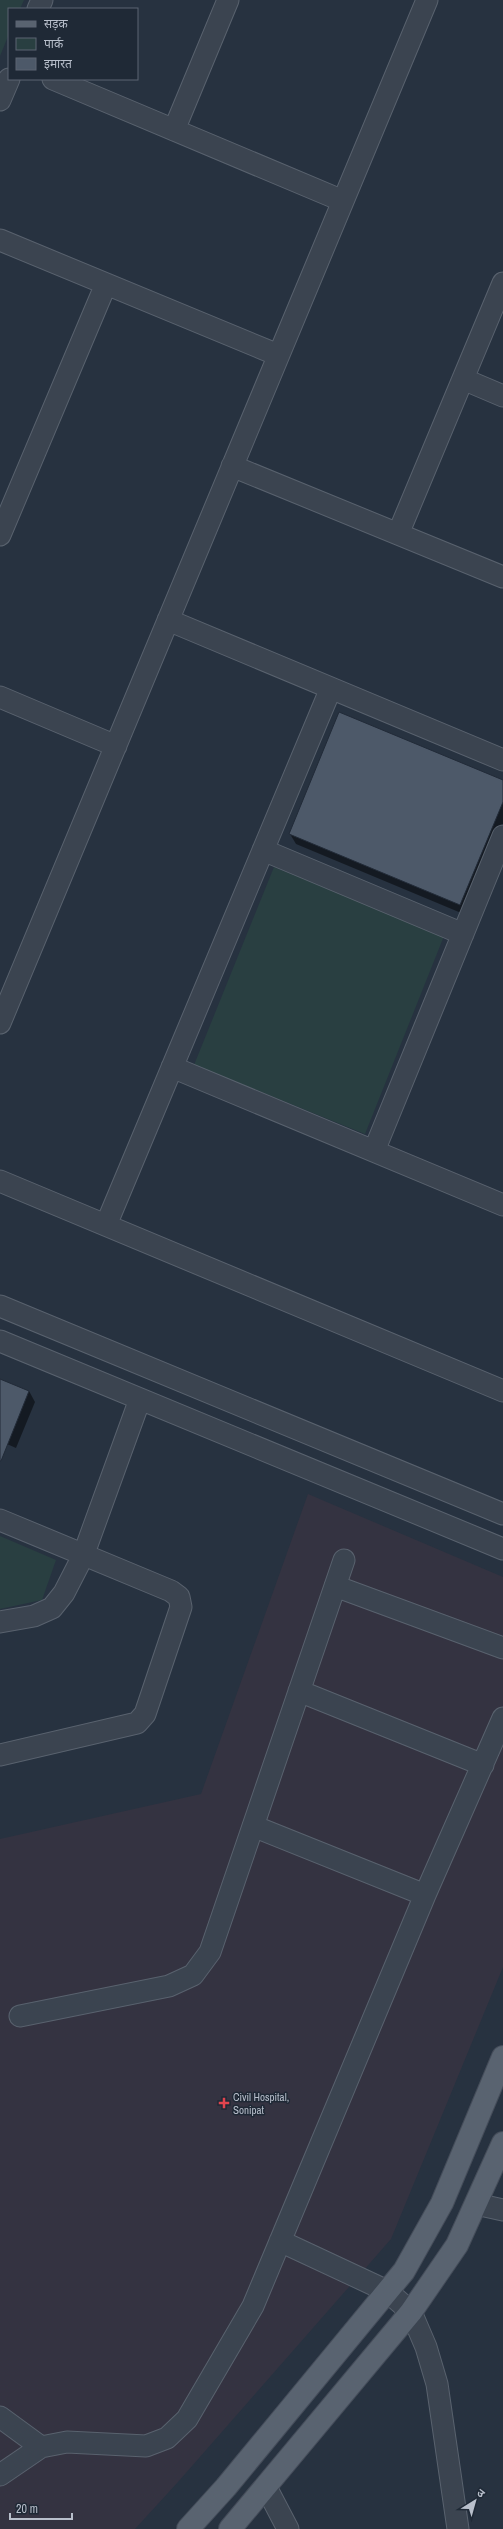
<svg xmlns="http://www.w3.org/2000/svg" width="503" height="2529" font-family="'Archivo Narrow','Noto Sans Devanagari',sans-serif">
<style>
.medical{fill:#343341}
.green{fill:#293f41}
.shadow{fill:#0007}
.building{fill:#4d5969;stroke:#222b38}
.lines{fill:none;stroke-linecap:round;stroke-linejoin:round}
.minor-casing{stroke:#59626e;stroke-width:23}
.major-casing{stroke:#454d5a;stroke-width:24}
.minor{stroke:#3b4450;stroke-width:21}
.major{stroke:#596370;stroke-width:22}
.health-dot{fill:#e0444e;stroke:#1f2936;stroke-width:1.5}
.labels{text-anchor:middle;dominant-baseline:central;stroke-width:3;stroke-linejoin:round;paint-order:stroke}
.poi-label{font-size:11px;fill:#b8bfcb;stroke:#1f2936;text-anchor:start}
</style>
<rect width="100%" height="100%" fill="#273240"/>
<path class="medical" d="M308,1494L503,1577V1967L391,2239L178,2482L135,2529H0V1839L201,1794Z"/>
<path class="green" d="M0,0H24L20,9H9V34L0,56Z
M274,867L444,936L365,1134L194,1065Z
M0,1536L56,1560L42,1600L0,1609Z"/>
<path class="shadow" d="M503,781V826L466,915L296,844L290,834Z
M0,1380L29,1391L35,1402L16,1448L0,1441Z"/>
<path class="building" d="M339,712L503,780V802L460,905L289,834Z
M0,1379L29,1391L1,1461H0Z"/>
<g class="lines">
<g class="minor-casing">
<path id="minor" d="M38,9L42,0
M53,79L343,201
M0,100L9,79
M174,130L228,0
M0,240L278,355
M463,379L503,396
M232,466L503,577
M398,534L503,283
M0,535L106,284
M168,620L503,760
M0,697L116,746
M263,850L463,934
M0,1023L427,0
M172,1067L503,1205
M374,1151L503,836
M0,1181L503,1391
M106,1225L331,688
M0,1306L503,1514
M0,1341L503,1549
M0,1520L171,1591L179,1597L181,1607L145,1714L137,1723L0,1755
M335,1586L503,1648
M0,1622L34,1616L52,1608L64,1593L83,1556L140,1399
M299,1691L483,1765
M253,1826L425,1895
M20,2016L169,1986L193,1975L210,1952L344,1560
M476,2204L503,2210
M280,2241L387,2291L411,2312L426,2347L437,2384L458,2529
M0,2417L41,2447
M0,2475L41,2447L67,2442L146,2446L167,2438L187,2419L253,2306L425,1895L503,1718
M266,2487L288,2529"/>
</g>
<g class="major-casing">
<path id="major" d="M188,2529L226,2487L404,2271L442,2203L503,2057
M230,2529L411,2312L457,2245L503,2143"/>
</g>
<use href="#minor" class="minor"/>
<use href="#major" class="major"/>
</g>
<path class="health-dot" d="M222 2097h4v4h4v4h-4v4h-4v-4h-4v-4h4z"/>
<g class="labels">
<g class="poi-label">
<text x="233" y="2097">Civil Hospital,<tspan x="233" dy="13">Sonipat</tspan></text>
</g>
</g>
<rect x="8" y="8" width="130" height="72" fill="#1f2936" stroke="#5c6572"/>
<rect x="16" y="21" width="20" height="6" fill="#596370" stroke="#5c6572"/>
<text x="44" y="28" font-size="12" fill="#b8bfcb">सड़क</text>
<rect x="16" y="38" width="20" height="12" fill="#293f41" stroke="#5c6572"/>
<text x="44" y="48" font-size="12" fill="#b8bfcb">पार्क</text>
<rect x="16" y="58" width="20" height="12" fill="#4d5969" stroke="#5c6572"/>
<text x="44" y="68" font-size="12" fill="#b8bfcb">इमारत</text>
<g transform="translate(475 2501) rotate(37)" stroke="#1f2936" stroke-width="3" paint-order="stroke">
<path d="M0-3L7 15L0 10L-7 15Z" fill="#b8bfcb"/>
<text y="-6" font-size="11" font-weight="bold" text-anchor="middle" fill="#b8bfcb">उ</text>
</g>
<path d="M10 2513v6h62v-6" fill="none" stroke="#b8bfcb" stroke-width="2"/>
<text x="16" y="2513" font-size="12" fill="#b8bfcb" stroke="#1f2936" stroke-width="3" paint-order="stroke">20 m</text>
</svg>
